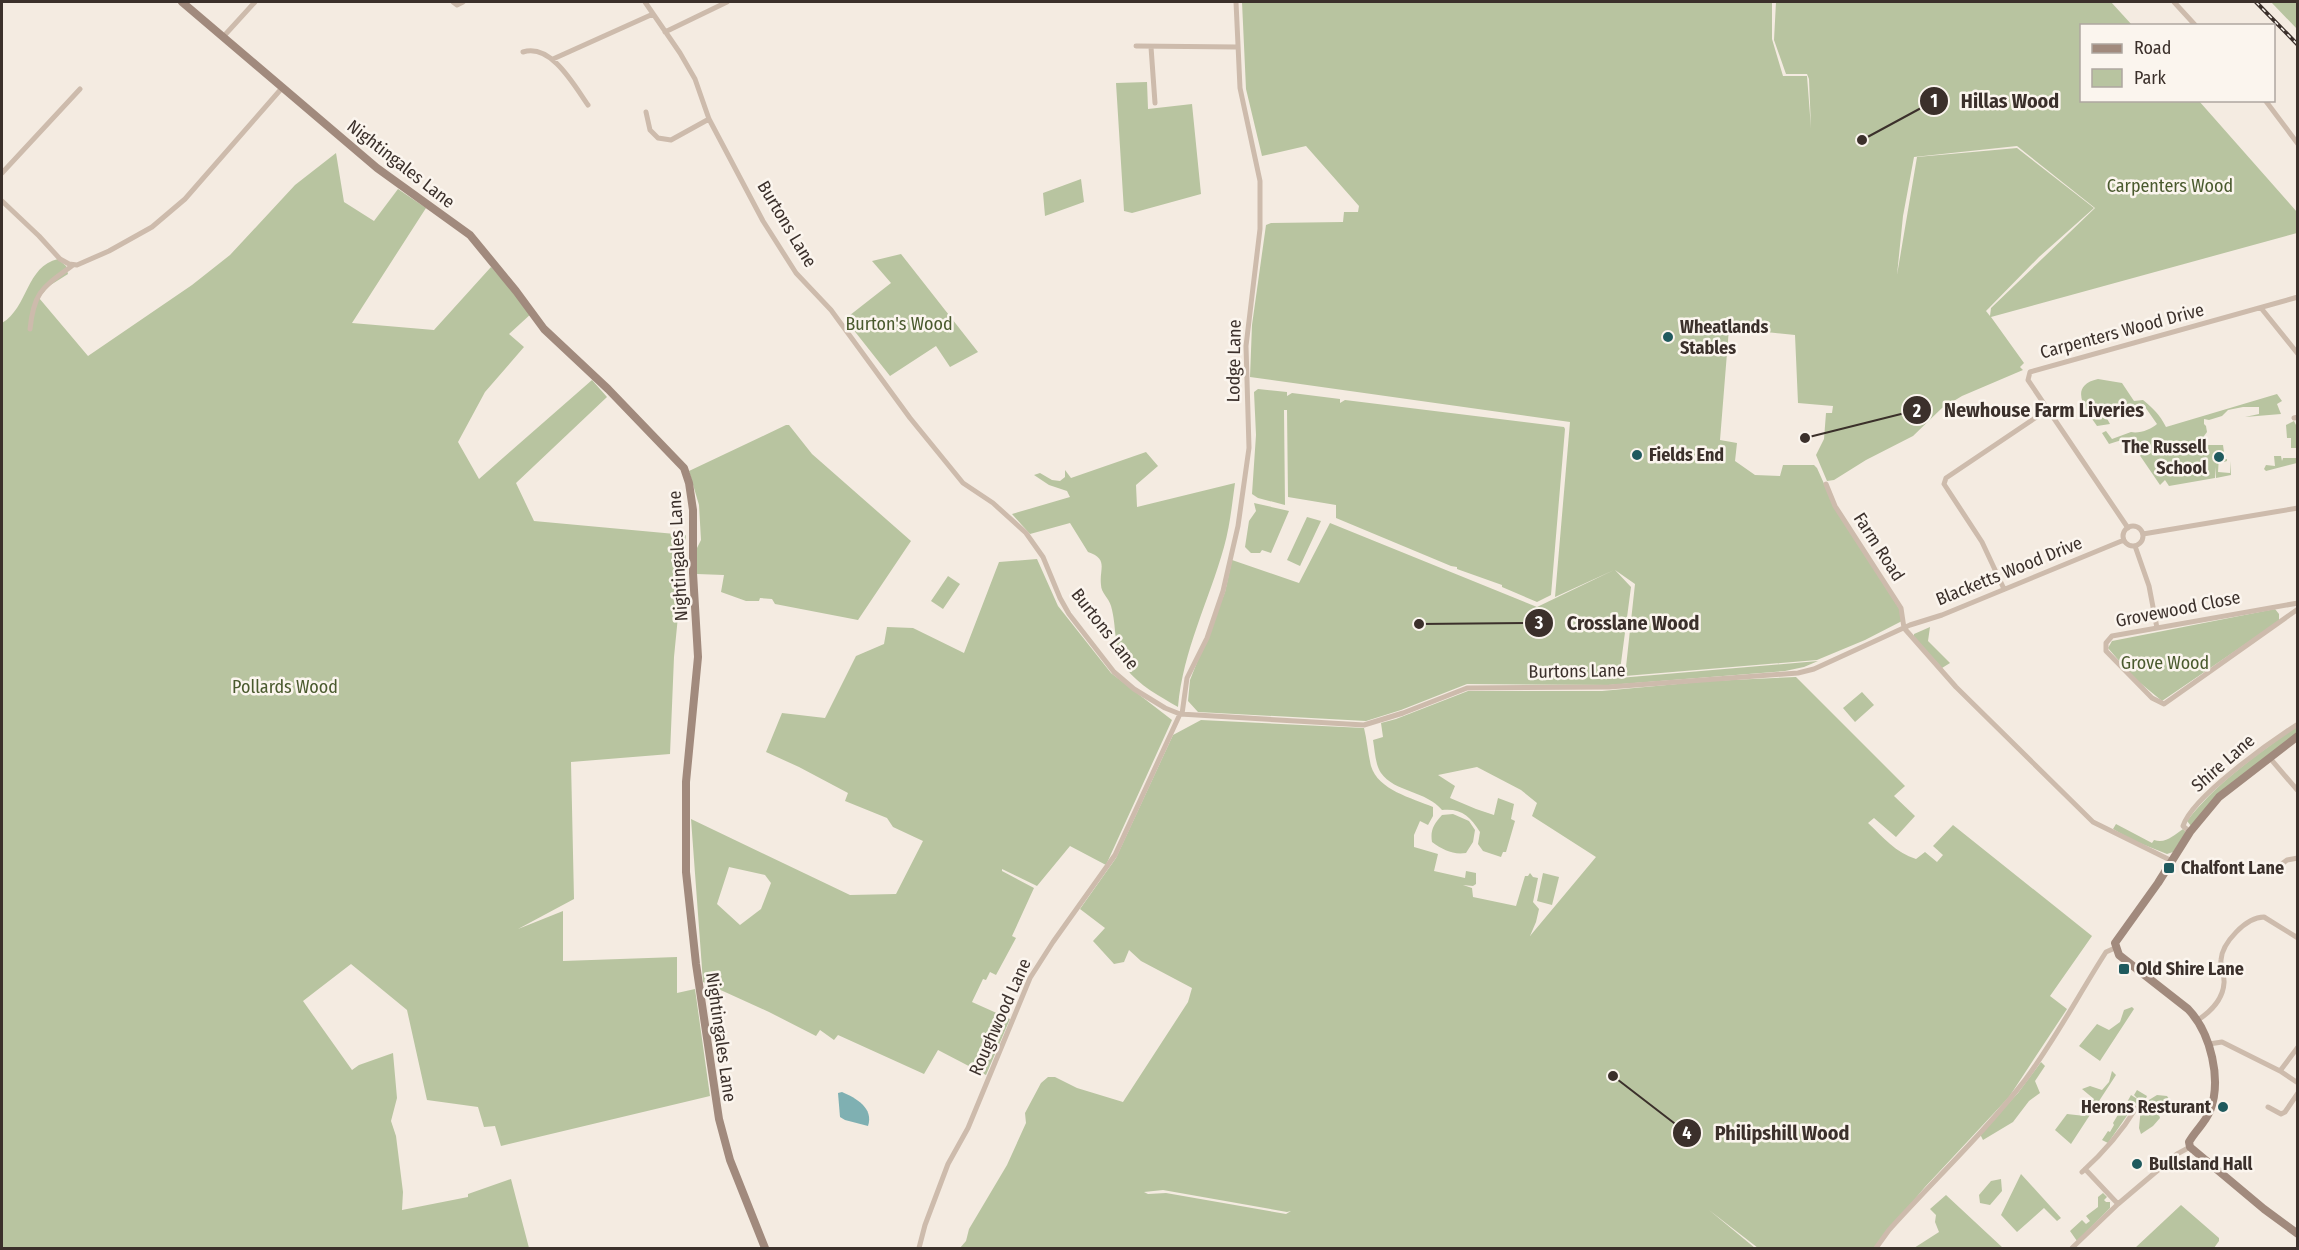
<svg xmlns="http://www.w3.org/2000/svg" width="2299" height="1250" font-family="'Fira Sans Condensed',sans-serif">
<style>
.green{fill:#b8c4a0;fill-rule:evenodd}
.water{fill:#7fb0b2}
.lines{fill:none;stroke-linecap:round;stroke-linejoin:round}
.street{stroke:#cdbbac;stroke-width:5}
.secondary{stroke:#a18a7d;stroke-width:8}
.rail-casing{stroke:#3b302b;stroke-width:4}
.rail{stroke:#fbf5ee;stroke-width:1.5;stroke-dasharray:4.5;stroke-linecap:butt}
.poi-dot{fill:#1f5a5e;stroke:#fbf5ee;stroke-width:2}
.labels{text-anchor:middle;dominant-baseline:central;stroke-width:5;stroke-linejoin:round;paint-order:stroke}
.street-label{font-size:18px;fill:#3b302b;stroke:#fbf5ee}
.park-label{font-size:18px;fill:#4a5a2e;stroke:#fbf5ee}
.poi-label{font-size:18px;font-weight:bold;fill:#3b302b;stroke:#fbf5ee;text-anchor:start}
.leader{fill:none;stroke:#3b302b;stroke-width:2}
.callout-dot{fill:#3b302b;stroke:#fbf5ee;stroke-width:2}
.mark-label{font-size:18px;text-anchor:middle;font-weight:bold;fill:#fff}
.callout-label{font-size:20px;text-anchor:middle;font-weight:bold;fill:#3b302b;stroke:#fbf5ee;stroke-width:5;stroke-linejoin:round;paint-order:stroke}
</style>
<rect width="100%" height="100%" fill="#f4ebe1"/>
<path class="green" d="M1242,2H1772V39L1783,76H1807L1811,128L1809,79L1807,74H1786L1774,40L1776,2H2111L2132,25L2082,26V100L2199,101L2297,212V233L1991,317L2024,363L2020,367L2023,370L1962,396L1942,408L1913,436L1866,460L1834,480L1827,481L1816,455L1824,439L1826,413H1832L1833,406L1798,403L1795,335L1729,328L1720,440L1737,443L1735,461L1755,475L1780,476L1783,465H1814L1817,468L1834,506L1900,610L1902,621L1865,640L1817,660L1625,676L1635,584L1615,570L1631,587L1619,678L1818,661L1804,667L1785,671L1609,685L1467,684L1401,710L1366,721L1198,712L1188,701L1190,680L1225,592L1232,560L1299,583L1330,523L1537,607L1614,570L1555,597L1570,422L1250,377L1252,325L1266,225L1271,223L1343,222L1344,212H1358L1359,206L1306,146L1262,156L1246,89ZM2017,146L2095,208L1991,308L1990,316L1986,311L2039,257L2094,208L2017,148L1917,157L1897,275L1903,216L1914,157Z
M2271,2H2297V29Z
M1147,82L1148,109L1192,104L1201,194L1132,213L1124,211L1116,83Z
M336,153L344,202L374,221L398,189L426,208L352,323L434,330L491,267L532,313L509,334L524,347L485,392L458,442L479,479L592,380L607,397L516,483L534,521L686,535L674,657L670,754L571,762L574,899L518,929L563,911V961L677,957V993L695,989L710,1096L501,1146L495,1126L484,1127L478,1107L427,1100L407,1010L351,964L303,1001L352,1070L359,1065L393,1053L397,1098L391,1121L396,1136L403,1192L402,1210L468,1197V1194L511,1179L529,1248H2V323C28,308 26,266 58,259L66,266L68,274L49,286L39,298L88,356L192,285L230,255L295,185Z
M1081,179L1084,202L1045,216L1043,193Z
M901,254L978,352L950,367L936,346L890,376L845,319L891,283L872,261Z
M2098,379L2122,383L2134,401L2143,400C2153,408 2160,415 2166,427L2277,394L2282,401L2277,404L2281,414L2245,417L2259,414V407H2243L2228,410L2222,416L2209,420L2204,419V424L2206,426L2207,432L2204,436L2206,445H2223L2225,459H2227V461L2224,462L2222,455L2219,456L2218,472L2230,473V461L2231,475L2216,478L2215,467V478L2169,486L2165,480L2160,485L2128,438L2109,444L2102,433L2106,431L2112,439L2131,432C2139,434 2152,429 2157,424L2143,404L2134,409L2127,408L2122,402L2104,413L2110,424L2097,426C2086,410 2067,386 2098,379Z
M1258,389L1287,392V396L1292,393L1340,399V403L1345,400L1564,427L1565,429L1551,595L1537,602L1502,587V585L1457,569V567L1451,566L1336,518V505L1288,497L1287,410H1284L1285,505L1258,498L1252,494L1256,435L1254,392Z
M2294,421L2297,427V463L2266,471L2264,469L2266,465L2275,466L2274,456H2281L2282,461L2283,458H2297L2296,448H2291V438H2287L2286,425Z
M786,425H789L812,454L911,541L858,620L775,604L772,599L760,598L759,601H746L721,592L724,575L697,574V548L701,540L699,505L689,471Z
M1146,452L1158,466L1136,485L1137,507L1235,483C1232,504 1230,526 1224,547C1209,601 1183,650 1178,707C1161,697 1138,685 1126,668C1113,650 1117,626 1111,606C1109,598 1101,593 1101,585C1099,569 1109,559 1088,552L1070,523L1030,534L1012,514L1070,497L1067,491L1049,485L1034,475L1040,473L1052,480L1060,481L1065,477V470L1071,478Z
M1254,503L1289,511L1271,553L1262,550L1260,553H1251L1245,547L1249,521L1256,511Z
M1307,517L1321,521L1300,566L1287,560Z
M1037,559L1058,606L1111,673L1172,720L1106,865L1070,846L1037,886L1002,869V871L1034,888L1012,936L1016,938L996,975L990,972L986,980L983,979L972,1002L1010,1019L986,1075L938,1050L924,1074L838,1035L834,1040L820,1030L816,1036L769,1012L703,982L691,819L850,895L896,894L923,841L893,827L887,818L845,801L848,793L799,767L766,752L782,713L825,718L856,656L884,644L887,627L913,628L964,653L999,562ZM729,867L765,875L771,883L761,909L740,925L717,904Z
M948,576L960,584L943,609L931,601Z
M2275,609L2279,614V621L2162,701L2133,677L2108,648L2112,641Z
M1930,627L1928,641L1950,663L1942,668L1914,637V634Z
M1796,677L1905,786L1894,796L1915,816L1896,837L1874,818L1868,823C1883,837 1896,853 1916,859L1925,852L1937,862L1943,855L1933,846L1953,825L2092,936L2050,996L2067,1009L2009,1097L1925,1187L1874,1248H1758L1709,1210L1755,1248H960L966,1241L969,1229L1007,1165L1026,1123L1025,1113L1041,1083L1048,1077H1055L1077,1088L1123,1102L1188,1002L1192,988L1141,961L1129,950L1124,962L1114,964L1093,941L1105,928L1080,909L1116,858L1173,735L1201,720L1364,728C1367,740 1368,754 1371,766C1378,790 1412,798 1433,807V816L1428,825L1420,821L1414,835V847L1438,854L1434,871L1465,878L1466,871L1476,873V884L1473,886L1463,885L1472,888L1473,897L1516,906L1525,876H1528L1530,873L1533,877L1538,878L1533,902L1539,909L1536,922L1530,936L1596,857L1532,816L1537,803L1521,790L1477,767L1438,775L1455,786L1450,798L1476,809L1494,815L1498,798L1514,804L1511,819L1515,821L1506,852H1503L1501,857L1483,851L1478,844L1480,832C1470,816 1461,808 1442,810C1427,791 1394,792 1381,773C1375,764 1375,751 1373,740L1383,737L1381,723L1396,719L1468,691H1602L1710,681ZM1163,1190L1287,1212L1291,1211L1286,1214L1166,1193L1148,1194L1144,1192Z
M1862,692L1874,705L1855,722L1843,708Z
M2297,726V733L2191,826L2187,821C2216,783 2259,753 2297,726Z
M1453,814L1469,821L1475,830L1473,842L1466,853C1453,855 1443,850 1432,842C1430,830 1434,824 1442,815Z
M2116,824L2152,843L2154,840C2166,844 2174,835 2183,829L2186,832L2173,852L2167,854L2132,840L2113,829Z
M1543,873L1559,877L1552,905L1537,901Z
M2132,1007L2134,1009L2100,1061L2079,1046L2097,1024L2109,1030L2120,1022L2124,1010Z
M2041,1062L2045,1066L2035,1081L2040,1093L2029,1101L2013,1122L1983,1140L1980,1134L2018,1093Z
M2112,1071L2116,1075L2071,1144L2055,1130L2067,1114L2085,1116L2094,1099L2082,1089L2090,1086L2102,1090L2109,1082Z
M2137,1090L2147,1096L2144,1103L2157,1095L2167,1096L2169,1099L2166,1105H2161L2158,1112L2160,1118L2153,1126L2141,1134L2139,1128L2141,1107L2135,1104L2108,1143L2102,1140L2108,1131L2110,1132L2114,1125L2113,1123L2119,1113H2121L2131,1095L2139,1100L2134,1095Z
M2021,1174L2061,1218L2057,1221L2044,1208L2017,1232L2001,1215Z
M2001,1179L2002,1191L1990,1205L1980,1203L1979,1195L1991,1181Z
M2103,1193L2107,1197L2104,1200L2106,1202H2110L2092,1218L2110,1202V1208L2077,1241L2070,1231L2082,1220L2086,1224L2090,1221L2086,1216L2098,1207V1197Z
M1946,1195L2003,1248H1914L1939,1232L1935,1222L1936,1215L1930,1209Z
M2181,1205L2219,1238V1241L2214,1248H2220H2135Z"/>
<path class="water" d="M842,1092C856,1098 874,1108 868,1126L845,1120L840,1117L838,1093Z"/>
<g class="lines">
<path class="street" d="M453,2L457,5L463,2
M645,2L680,53L695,79L709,119L763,221L796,273L831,310L910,418L963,483L993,503L1026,533L1043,557L1060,598L1069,614L1114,672L1134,689L1165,708L1180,714L1364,725L1403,713L1467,688L1609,687L1798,673L1814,669L1910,625L1942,615L2124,540
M2174,2L2196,26
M665,32L727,2
M223,37L255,2
M1136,46L1237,47
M1151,47L1155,103
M523,52C551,43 574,85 588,105
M553,59L653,14
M2265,100L2298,144
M646,112L650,130L658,138L671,140L709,119
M2,173L80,89
M2,201L39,236L60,259L69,264L77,265L109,251L152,227L185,199L282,88
M2261,308L2298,354
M30,329C34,290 44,287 73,265
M2294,418L2298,417
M1826,484L1835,506L1901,608L1904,628
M2123 536a10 10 0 1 1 20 0a10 10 0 1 1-20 0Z
M2128,528L2028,380L2030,372L2298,297
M2143,534L2298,508
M2135,546L2149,586L2157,628
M2004,589L1982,542L1944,484L1946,478L2047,410
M2298,603L2112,636L2106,643V651L2152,698L2164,704L2298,609
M1904,628L1956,687L2093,822L2172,861
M1182,714L1187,678L1207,638L1223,591L1238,526L1249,448L1246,346L1260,229V181L1240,88L1236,2
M2269,757L2298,791
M2190,832L2183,826C2192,797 2270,742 2298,724
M2275,869L2287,860L2298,858
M2198,1020C2210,1012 2223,999 2224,983C2225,976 2220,968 2221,960C2222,943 2246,917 2264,917L2298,938
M2209,1044L2222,1042L2280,1071L2298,1083
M2280,1071L2298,1047
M2268,1107L2281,1114L2285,1112L2298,1093
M2085,1169L2118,1204
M2082,1172C2104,1152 2121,1133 2136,1108
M919,1248L925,1225L948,1164L968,1128L1030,978L1053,942L1115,855L1180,714
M1876,1248L1889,1230C1934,1180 1984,1133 2025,1080C2055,1040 2079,994 2106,952L2115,948
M2072,1248L2118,1204L2177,1154L2190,1147"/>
<path class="secondary" d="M182,2L377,168L470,235L516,291L544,329L608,389L684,468L689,483L693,510V573L698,657L686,782V872L696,964L719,1119L730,1160L765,1248
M2298,736L2219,797L2190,832L2158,883L2115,943L2119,955L2188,1009C2211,1033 2222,1080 2210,1111C2205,1123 2195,1131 2189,1142L2190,1147L2264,1209L2298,1234"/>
<g class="rail-casing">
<path id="rail" d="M2256,2L2298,45"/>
</g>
<use href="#rail" class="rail"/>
</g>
<g class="poi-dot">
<circle cx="1668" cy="337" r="6"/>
<circle cx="1637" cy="455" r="6"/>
<circle cx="2219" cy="457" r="6"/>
<rect x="2163" y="862" width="12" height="12" rx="3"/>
<rect x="2118" y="963" width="12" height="12" rx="3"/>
<circle cx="2223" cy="1107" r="6"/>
<circle cx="2137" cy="1164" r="6"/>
</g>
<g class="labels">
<g class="street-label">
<text transform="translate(401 164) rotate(38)">Nightingales Lane</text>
<text transform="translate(787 224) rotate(59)">Burtons Lane</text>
<text transform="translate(2122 331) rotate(-15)">Carpenters Wood Drive</text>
<text transform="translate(1234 361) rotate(-89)">Lodge Lane</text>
<text transform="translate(1879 547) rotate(57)">Farm Road</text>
<text transform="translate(678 556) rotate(-93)">Nightingales Lane</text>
<text transform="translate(2009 571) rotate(-22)">Blacketts Wood Drive</text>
<text transform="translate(2178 609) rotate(-11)">Grovewood Close</text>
<text transform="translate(1105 629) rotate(52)">Burtons Lane</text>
<text transform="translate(1577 671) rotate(-1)">Burtons Lane</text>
<text transform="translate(2223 763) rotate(-41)">Shire Lane</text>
<text transform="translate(1000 1017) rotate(-66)">Roughwood Lane</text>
<text transform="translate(721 1037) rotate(82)">Nightingales Lane</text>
</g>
<g class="park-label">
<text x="2170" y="186">Carpenters Wood</text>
<text x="899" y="324">Burton's Wood</text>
<text x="2165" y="663">Grove Wood</text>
<text x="285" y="687">Pollards Wood</text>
</g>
<g class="poi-label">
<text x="1680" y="327">Wheatlands<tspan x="1680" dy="21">Stables</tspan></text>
<text x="2207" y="447" text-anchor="end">The Russell<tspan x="2207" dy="21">School</tspan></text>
<text x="1649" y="455">Fields End</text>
<text x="2181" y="868">Chalfont Lane</text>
<text x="2136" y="969">Old Shire Lane</text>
<text x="2211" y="1107" text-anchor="end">Herons Resturant</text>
<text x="2149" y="1164">Bullsland Hall</text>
</g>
</g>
<path class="leader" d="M1862 140L1934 101M1805 438L1917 410M1419 624L1539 623M1613 1076L1687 1133"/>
<g class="callout-dot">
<circle cx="1862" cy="140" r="6"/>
<circle cx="1805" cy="438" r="6"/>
<circle cx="1419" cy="624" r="6"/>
<circle cx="1613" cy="1076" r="6"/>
<circle cx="1934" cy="101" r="15"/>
<circle cx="1917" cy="410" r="15"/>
<circle cx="1539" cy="623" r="15"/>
<circle cx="1687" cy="1133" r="15"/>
</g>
<g class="mark-label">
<text x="1934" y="107">1</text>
<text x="1917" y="417">2</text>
<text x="1539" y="629">3</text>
<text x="1687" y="1139">4</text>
</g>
<g class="callout-label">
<text x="2010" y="108">Hillas Wood</text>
<text x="2044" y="417">Newhouse Farm Liveries</text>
<text x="1633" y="630">Crosslane Wood</text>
<text x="1782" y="1140">Philipshill Wood</text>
</g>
<rect width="2299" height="1250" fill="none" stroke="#3b302b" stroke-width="6"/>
<rect x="2080" y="24" width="195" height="78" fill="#fbf5ee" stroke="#aea6a0" stroke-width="1.5"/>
<rect x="2092" y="44" width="30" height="9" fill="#a18a7d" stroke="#aea6a0" stroke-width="1.5"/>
<text x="2134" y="54" font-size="18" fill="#3b302b">Road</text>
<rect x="2092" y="69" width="30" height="18" fill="#b8c4a0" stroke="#aea6a0" stroke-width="1.5"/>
<text x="2134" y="84" font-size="18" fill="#3b302b">Park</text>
</svg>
